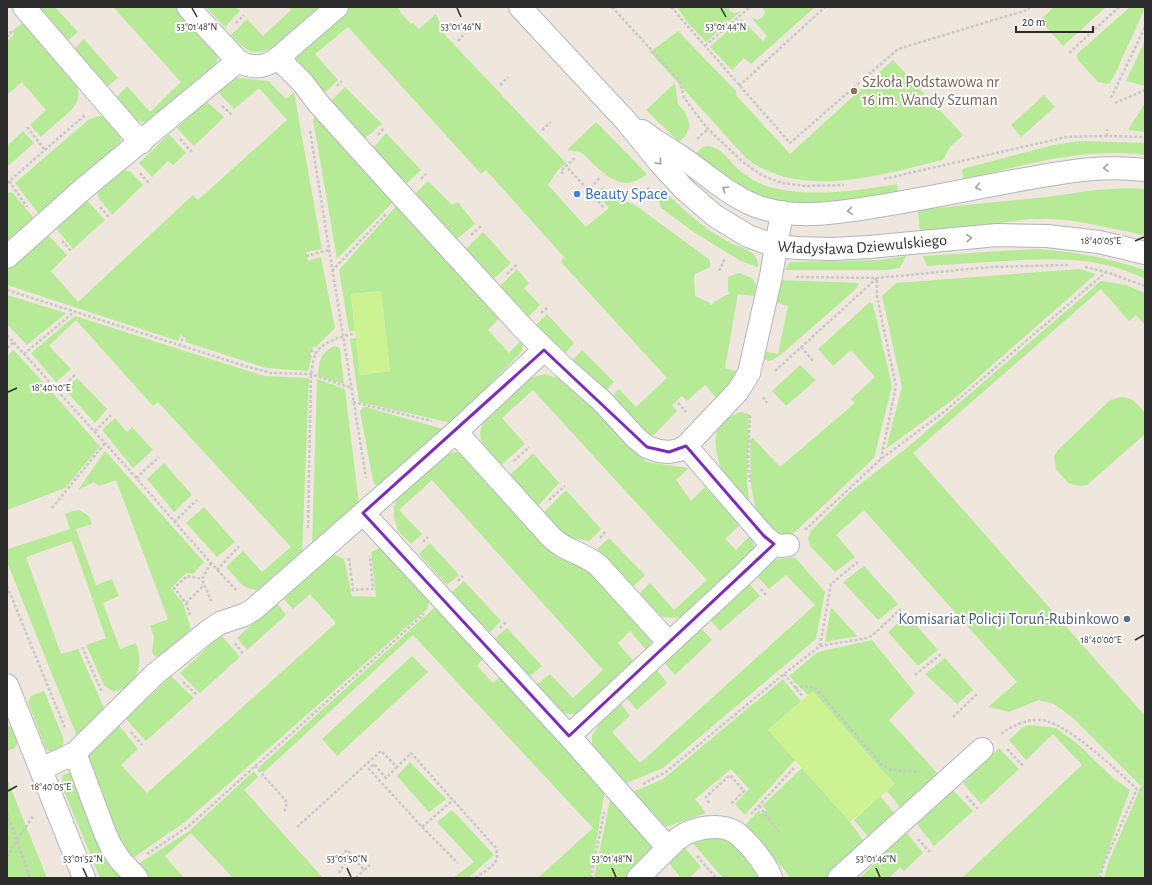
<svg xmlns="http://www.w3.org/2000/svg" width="1152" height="885" font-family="'Alegreya Sans',sans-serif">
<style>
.green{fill:#b6ea96}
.pitch{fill:#ccf291}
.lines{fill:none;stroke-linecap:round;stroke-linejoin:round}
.street-casing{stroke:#b2b5c1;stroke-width:24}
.secondary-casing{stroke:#b2b5c1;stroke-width:24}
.path{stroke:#c8c8c8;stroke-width:2.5;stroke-dasharray:3 2;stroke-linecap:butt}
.street{stroke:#fff;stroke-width:22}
.secondary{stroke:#fff;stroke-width:22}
.oneway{stroke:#a0a0a0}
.marked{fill:none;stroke:#7b2cbf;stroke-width:3;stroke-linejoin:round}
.ticks{fill:none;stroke:#2c2c2c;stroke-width:1.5}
.education-dot{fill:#8d6e63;stroke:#fff;stroke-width:1.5}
.shop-dot{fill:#3f7fe0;stroke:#fff;stroke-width:1.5}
.service-dot{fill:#5c6f8a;stroke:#fff;stroke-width:1.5}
.labels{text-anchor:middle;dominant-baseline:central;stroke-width:4;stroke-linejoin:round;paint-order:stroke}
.education-label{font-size:16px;fill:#785e54;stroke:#fff;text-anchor:start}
.shop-label{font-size:16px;fill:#366cbe;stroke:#fff;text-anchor:start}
.street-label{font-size:16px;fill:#2c2c2c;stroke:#fff}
.service-label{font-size:16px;fill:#4e5e75;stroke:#fff;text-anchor:end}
.ticks-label{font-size:10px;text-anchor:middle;fill:#2c2c2c;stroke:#fff;stroke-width:4;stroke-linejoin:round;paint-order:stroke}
</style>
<rect width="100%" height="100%" fill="#efe7de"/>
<path class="green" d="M37,7H55L78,32L65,43Z
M113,7H179L218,54L216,65L150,123L136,121L115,99L127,86L150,112L181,82Z
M206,7H236L240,11L225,27Z
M289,7H317L315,12C301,24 270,59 250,51C243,48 236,40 231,35L247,19L263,36L291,10Z
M350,7H397L400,10V12L411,24L413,23L419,29L436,14L445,35L566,163L558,170L548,185L586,227L609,208L597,194L602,187L639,208L710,260V267L695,274L694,276L695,296L710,303V305L713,304V303L726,295H728L729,293L728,292V277L739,273L752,278L756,285L754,296L738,294L725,368L740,372L718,400L705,385L687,401L682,396L672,405L677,411L656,433L648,438L613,395L619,389L636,407L667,378L561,262L564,257L486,170L481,174L348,27L315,54L338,80L322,95L295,60L297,52Z
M677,7H728L730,11L734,13L741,11L706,42L688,23Z
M762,7H815L751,64L744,58L732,70L710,47L741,19L763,41L767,36L751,17L757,20L763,17L765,12Z
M1054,7H1106L1063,46L1040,20Z
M1130,7L1145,8L1114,76L1110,83L1106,84L1098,82L1078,60L1077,54Z
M24,22L75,82C84,100 74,108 60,120C54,125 47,131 41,137L30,125L46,110L22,82L7,95V42L14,34L12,31Z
M678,31L736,91V95L790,154L893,60L963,135L950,147L943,160C883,174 800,201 746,158L650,52Z
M84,39L118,78L105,88L72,51Z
M1145,41V86L1126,81Z
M233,77L268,81L286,99L294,92L322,249L306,252L308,261L321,257L335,328L315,348L314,346L310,354L312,356L308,371L266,368L185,342L186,338L181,335L178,341L7,285V270L48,235L67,255L51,271L78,302L193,195L198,200L287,120L259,88L234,109L217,91Z
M675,83L678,104L685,112L690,125L686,135L679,142L646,110Z
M345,87L382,124L363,140L329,103Z
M1044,95L1055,107L1021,137L1011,125Z
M206,101L224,117L194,146L177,128Z
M1145,103V132L1128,130Z
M99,116C112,117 120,130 121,142L39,214L15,183L88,120Z
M316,116L395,200L337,259L313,119Z
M596,122L647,174C624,193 609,178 591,162C589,159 585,155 582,153C578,151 571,151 567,150Z
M23,131L34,143L7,167V146Z
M386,133L421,170L405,185L373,148Z
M169,134L186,153L173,165L168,161L152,177L139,163Z
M1079,141L1145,143V155C1083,147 1023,165 964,180L962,169L1053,145Z
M707,146C722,147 730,162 740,171C744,174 749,177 753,180C791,201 855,191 897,184L898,196L847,205L781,203L737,187L693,155L703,147Z
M125,170L131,172L143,185L112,215L99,198L97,193C102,183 115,172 125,170Z
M428,181L452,205L458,202L475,224L457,239L414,195Z
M661,188C681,207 702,228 727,241C735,246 745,247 752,253C757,257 758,262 758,267L741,261L695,233L661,208L656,194Z
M1128,188L1145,189V236L1130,232L1075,221L1051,219H1029L920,234L918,210L1046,197L1096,190Z
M10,192L13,193L32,216L33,219L7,245V193Z
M86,199L105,220L73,249L55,227Z
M398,204L502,315L488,330L509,353L524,337L522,351L452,423L359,402L350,339L356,338L360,375L390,371L381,291L351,294L355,331H349L339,270Z
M483,232L511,263L492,280L465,250Z
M1035,249C1073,251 1109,258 1145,270V279C1100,256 1052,258 1004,261C978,263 953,264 927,266L923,256Z
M906,256L900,268L885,270H785L790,262L880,260Z
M517,269L529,283L524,288L540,305L527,318L499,287Z
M1079,269L1096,274L955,398L886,449L902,387L882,296L896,283Z
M781,280L859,283L856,289L784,352C776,358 764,369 763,351L778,354L788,306L774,302Z
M1101,281L1126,285L1145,293V325L1136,315L1129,321L1101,289L913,453L1145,716V878H1104L1109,861L1141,786L1072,717L1054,704L1039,700L1009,712L988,707L1017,682L864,510L836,535L855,557L835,572L810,546L808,538L811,531L850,492L908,447Z
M7,295L66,313L27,345L7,324Z
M870,302L873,304L892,386L874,458L794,533C787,537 783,536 776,532L756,510L751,486L750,439L753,438L780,467L855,403L851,399L875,377L851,350L833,366L818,349Z
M547,314L574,343L562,357L536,325Z
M75,316L264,376L309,378L302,556L265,588L256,590L247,588L241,584L226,567L243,551L262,572L291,547L158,402L153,406L76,320L49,346L71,369L56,382L31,353Z
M334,346L338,347L340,349L344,384L318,376C319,362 320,353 334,346Z
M14,350L100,446L65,488L7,510V356Z
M582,350L614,382L605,391L568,365Z
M800,365L816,380L786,406L772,391Z
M545,374L560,379L593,403L646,462L689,468L676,480L691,501L705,487L740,525L725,539L736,550L751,535L755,549L681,617C656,620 653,613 637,596L650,583L674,610L707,580L533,390L502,418L525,444L499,467C487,451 471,437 487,417L530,378Z
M77,378L107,409L95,423L65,390Z
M317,379L345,389L359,504L312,544Z
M1120,397C1132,396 1138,405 1145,413L1144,435L1087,485L1079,486L1068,483L1056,469L1054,457L1057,451L1110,400Z
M364,407H366L443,429L379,485H376L373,481L360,411Z
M741,412L749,414L747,484L750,504C742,494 731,484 724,473C720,468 719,461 717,455C712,432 719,419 741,412Z
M115,418L127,432L132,427L153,450L133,468L102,430Z
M105,451L204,562L193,574L186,573L171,588L183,603L191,629L165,656L161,657C148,657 153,648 154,639C154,635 151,630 150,626L168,619L116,480L99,486L94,482L78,490Z
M457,452L462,454L549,549L594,575L649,634C652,641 651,645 646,650L630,631L618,643L634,662L580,713C560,720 548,698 536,685L550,674L573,698L603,670L432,480L399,510L422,534L411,544L398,531L394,517V507L398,495L437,459L447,454Z
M533,453L559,483L536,508L508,477Z
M164,463L192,495L174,512L147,479Z
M566,490L601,529L589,541L566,537L542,514Z
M204,507L235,542L217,557L186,523Z
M79,510L89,516L92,524L76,529L96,585L112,579L119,596L103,603L120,649L136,643C144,664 138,687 113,692L104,685L86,645L106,638L72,541L26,557L61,654L78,649L105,710L78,739L7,562V546L8,549L70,529L65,514L73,511Z
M609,538L645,575L632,588L597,549Z
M430,543L459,575L447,585L419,554Z
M384,546L430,599L427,609L185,822L130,860L122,850L84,755L118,724L138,749L121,765L147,793L336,623L310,594L293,609L282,597L332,554L344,559L352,596L376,597L371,552Z
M795,557L825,592L816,639L663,768L624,784L595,752L592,744V735L598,727L601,718L618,700L630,716L612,732L640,763L815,605L786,575L769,589L756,575L772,560Z
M864,566L898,604L878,620L843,582Z
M464,581L501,621L490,632L451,593Z
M747,581L760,596L720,631L708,617Z
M276,602L286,615L247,650L237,638Z
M438,606L483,654L482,660L477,666L493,683L499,678L507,680L605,790L590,878H538L593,828L413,635L263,773L258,768L433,609Z
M831,607L857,636H858L825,642Z
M907,615L938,650L918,666L888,632Z
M698,625L712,640L675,675L661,659Z
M507,628L542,666L530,676L494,639Z
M221,635L240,657L200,693L180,673Z
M872,640L915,693L889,720L940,776L904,812L887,791L894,784L813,692L808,695L789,676L818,652Z
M412,656L428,672L337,756L322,739Z
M945,658L973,690L957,704L925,674Z
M654,666L667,683L637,710L623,694Z
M171,676L194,698L146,741L126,719Z
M783,679L801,701L768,730L795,760L745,815L735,804L749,789L731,769L695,799L706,813L666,827L633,792L663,779Z
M44,691L62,735C63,738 64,742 63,745C61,752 51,754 46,749L28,702L31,696Z
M7,725L12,728L19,741L15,748L7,751Z
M1029,725L1056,728L1079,745L1113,778L1130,790L1098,878H962L1082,765L1053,734L1026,760L1009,740L1023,727Z
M999,748L1019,769L981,804L963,783Z
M410,762L446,799L429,812L397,776Z
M802,768L850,822L865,843L826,878H791L745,825L759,810L761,814L766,810L762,806Z
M254,771L258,777L244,790L323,878H233L191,833L165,856L184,878H147L135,866L189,831Z
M68,773H71L128,878H100L61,784L63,775Z
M7,779L47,878H7Z
M953,790L973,811L934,846L917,824Z
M611,795L651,843C653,858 637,868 626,878H594Z
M880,796L897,816L873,842L854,820Z
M452,810L494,855L468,878H453L474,862L437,822Z
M906,832L923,853L904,871L900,867L889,878H864L862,876Z
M701,836L730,838L752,862L760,878H723L690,840Z
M685,848L701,867L689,878H681L669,863Z"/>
<path class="pitch" d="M381,291L390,371L360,375L351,294Z
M813,691L894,785L850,822L768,730Z"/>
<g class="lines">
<g class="street-casing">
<path id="street" d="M24,7L141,143
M188,7L238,61
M278,58L337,7
M7,257L83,189L238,61C253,69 264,68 278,58L303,83L318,103L402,196L523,328L562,366L602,401L637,439L647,447L659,451L669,452L679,450L686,446L738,391L749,373L771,276L782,212
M456,432L551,537C566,552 582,552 598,565L669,643
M686,446L764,536L774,544
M363,513L569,736L668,848L638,878
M7,685L84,878
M569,736L746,572L774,544L781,546L788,545
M75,753L105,833L111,846L120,860L137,878
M41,769L75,753L155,674L207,632L220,623L244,615L254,609L456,432L544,350
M668,848C672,845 675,840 679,838C693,827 720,823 735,832C741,836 746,842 751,847C759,857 767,866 771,878
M839,878L982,749"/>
</g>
<g class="secondary-casing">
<g id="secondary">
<path id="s1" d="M520,7L626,121L660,163L685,190L715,216L748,236L776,246L797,248L832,249L869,247L997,235L1047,236L1099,242L1145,253"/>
<path d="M642,131C654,140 667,148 680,156C705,173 728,195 756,206C793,220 835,213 873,207C926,199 978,187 1031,178C1069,171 1106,165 1145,170"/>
</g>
</g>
<path class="path" d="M612,7L679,80L684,97L690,106L708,129L743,162L761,175L782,183L805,186L844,185
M671,7L790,143L898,49L1027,10L1030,7
M236,23L244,15
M7,37L11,34L10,30
M458,41L466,32
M705,46L750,7
M1069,53L1119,7
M500,85L508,77
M337,86L342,81
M739,86L825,7
M1111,98L1145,27
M1115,103L1145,90
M222,106L232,115
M27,127L45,150
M542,130L551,122
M310,131L366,478
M378,135L384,128
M1107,136V129
M180,139L192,152
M697,139L708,129
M575,158L566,166L589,191L586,194
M140,173L149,183
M563,174L561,171L566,166
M599,178L589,191L604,208
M421,179L426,174
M884,179L1066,137L1107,136L1145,137
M9,181L27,207
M7,183L85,115
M640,197L650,187
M100,207L110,218
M471,235L481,226
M62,241L72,252
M306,256L329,250
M1085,267L1106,272L1145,286
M332,271L386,214
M719,271L725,258
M507,274L517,264
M796,277L877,278L990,267L1068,265
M7,290L248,367L271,373L311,374L351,388
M541,313L548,307
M7,335L122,462L211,563L237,591
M179,346L184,336
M801,347L814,362
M7,348L13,343
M311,350L315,354
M24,354L74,312
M775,371L877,278V297L896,386L881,459
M58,391L75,375
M763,397L767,403
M353,402L432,421
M678,403L686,412
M750,415L748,461L750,482
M95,431L111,415
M514,461L529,447
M136,478L159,457
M549,500L565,486
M52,508L105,443
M174,522L197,500
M308,528L311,374C312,368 313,361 315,355C320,343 341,336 353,334
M805,530L881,459L944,412L1106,272
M600,538L606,531
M423,542L428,537
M349,558L353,590L373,589L370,556
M211,563L202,579L211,601
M217,570L239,546
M458,581L463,576
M7,586L65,728
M761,589L766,595
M186,603L204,585
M190,615L186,603L174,588L187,576L202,579
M500,628L506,622
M235,643L243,654
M820,646L868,638L876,632L901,609
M82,647L102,692
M784,674L803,697
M915,675L941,654
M183,682L197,695
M795,688L809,686L817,690L882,765L892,770L919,772
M953,717L977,694
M131,732L142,745
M1001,734C1011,726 1027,719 1040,720C1066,721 1117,771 1137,789L1145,791
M1007,749L1024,767
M255,766L287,802L284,813
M397,767L386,778L374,764L369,769L422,827L453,800
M643,784L666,772L784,674L820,646L831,584L859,561
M966,796L978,809
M709,803L706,797L730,775L744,791L731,804
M759,806L779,832
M7,813L30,878
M751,814L795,767
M297,827L381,751L397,767L411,753L495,847C503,864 487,869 475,878
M422,827L458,863
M918,839L930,852
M147,854L189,826L424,614
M697,856L716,878
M7,857L17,840L34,815
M339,873L346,861L342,855L347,850L364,870L370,865
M356,878L364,870
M591,878L604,812
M1100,878L1104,863L1137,789"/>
<use href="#street" class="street"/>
<use href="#secondary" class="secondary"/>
</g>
<defs><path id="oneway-chevron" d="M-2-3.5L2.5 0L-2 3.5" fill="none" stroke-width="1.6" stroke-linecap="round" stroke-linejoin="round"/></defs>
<g class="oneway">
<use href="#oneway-chevron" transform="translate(659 162) rotate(50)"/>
<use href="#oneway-chevron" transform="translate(1106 168) rotate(176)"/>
<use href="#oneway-chevron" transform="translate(978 187) rotate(168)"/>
<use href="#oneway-chevron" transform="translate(725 189) rotate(-146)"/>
<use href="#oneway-chevron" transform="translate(850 211) rotate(171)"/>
<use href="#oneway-chevron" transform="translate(969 238) rotate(-5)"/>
</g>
<path class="marked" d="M544,350L647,447L669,452L686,446L764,536L774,544L569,736L363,513Z"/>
<path class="ticks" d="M192,8L197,17M457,8L461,17M721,8L726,17M1135,241L1144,237M8,392L17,388M1135,640L1144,635M8,791L17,786M83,868L87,877M347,868L351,877M612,868L616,877M876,868L880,877"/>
<circle class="education-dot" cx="854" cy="91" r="4"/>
<circle class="shop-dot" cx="577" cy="194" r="4"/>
<circle class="service-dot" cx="1127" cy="619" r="4"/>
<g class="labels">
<g class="education-label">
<text x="862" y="82">Szkoła Podstawowa nr<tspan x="862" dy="18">16 im. Wandy Szuman</tspan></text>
</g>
<g class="shop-label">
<text x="585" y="194">Beauty Space</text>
</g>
<g class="street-label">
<text stroke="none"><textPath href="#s1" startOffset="441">Władysława Dziewulskiego</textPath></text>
</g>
<g class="service-label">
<text x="1119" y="619">Komisariat Policji Toruń-Rubinkowo</text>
</g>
</g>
<g class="ticks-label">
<text x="197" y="30">53°01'48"N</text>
<text x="461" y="30">53°01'46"N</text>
<text x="726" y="30">53°01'44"N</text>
<text x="1101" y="244">18°40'05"E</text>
<text x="51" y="391">18°40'10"E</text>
<text x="1101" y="643">18°40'00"E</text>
<text x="51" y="790">18°40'05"E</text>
<text x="83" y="862">53°01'52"N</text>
<text x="347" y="862">53°01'50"N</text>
<text x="612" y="862">53°01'48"N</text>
<text x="876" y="862">53°01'46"N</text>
</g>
<rect width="1152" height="885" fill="none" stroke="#2c2c2c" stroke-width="16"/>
<path d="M1016 26v6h77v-6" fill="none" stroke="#2c2c2c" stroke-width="2"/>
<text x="1022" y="26" font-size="12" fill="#2c2c2c" stroke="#ffffff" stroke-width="3" paint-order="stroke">20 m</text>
</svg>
